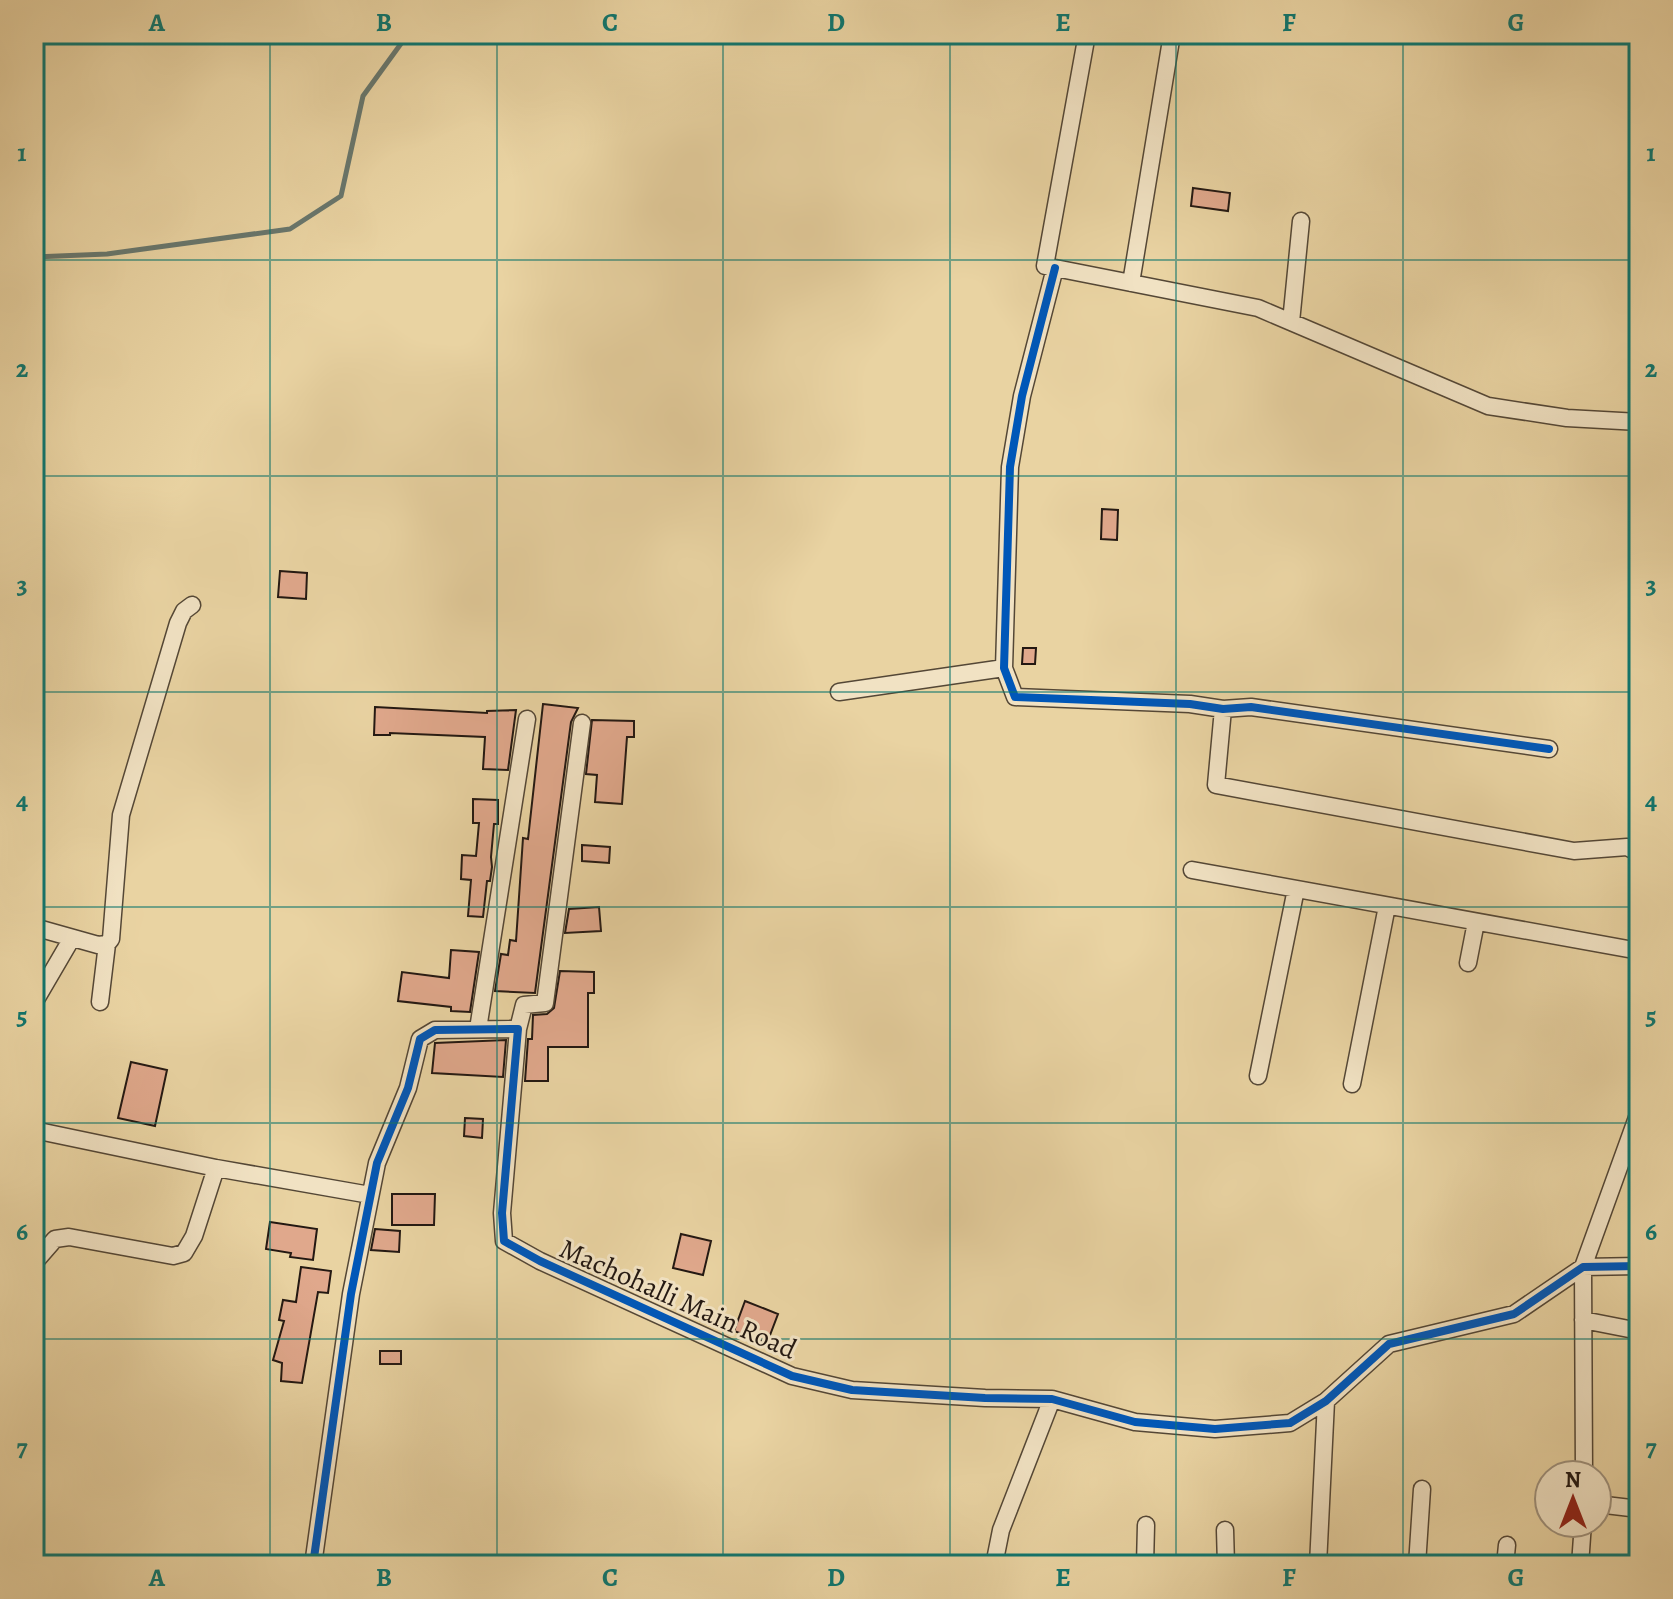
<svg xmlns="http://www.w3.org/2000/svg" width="1673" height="1599" font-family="Alegreya,serif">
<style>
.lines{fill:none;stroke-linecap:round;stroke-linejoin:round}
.stream{stroke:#69776d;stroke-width:5}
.building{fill:#e0a88c;stroke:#231812;stroke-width:2}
.minor-casing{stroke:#544736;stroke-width:19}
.minor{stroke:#f1e2c3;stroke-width:16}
.cycleway-casing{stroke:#f1e2c3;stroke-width:13}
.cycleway{stroke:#0057b8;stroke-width:8}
.grid{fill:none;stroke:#0f766e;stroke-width:2;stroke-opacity:0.55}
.labels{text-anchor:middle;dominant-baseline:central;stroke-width:6;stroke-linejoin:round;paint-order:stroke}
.street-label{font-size:28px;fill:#231812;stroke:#f1e2c3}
.neatline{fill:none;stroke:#0f766e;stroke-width:3}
.grid-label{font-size:26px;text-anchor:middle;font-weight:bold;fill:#0f766e}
</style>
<rect width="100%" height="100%" fill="#e9d3a2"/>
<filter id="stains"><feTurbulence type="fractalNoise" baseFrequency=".0025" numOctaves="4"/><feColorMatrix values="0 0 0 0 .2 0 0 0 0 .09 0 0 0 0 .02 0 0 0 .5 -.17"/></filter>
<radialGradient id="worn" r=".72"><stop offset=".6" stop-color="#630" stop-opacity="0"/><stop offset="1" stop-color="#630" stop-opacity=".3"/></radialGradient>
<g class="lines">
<path class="stream" d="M34,257L107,254L290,229L341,196L363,96L408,34"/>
</g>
<path class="building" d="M1193,188L1230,193L1228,211L1191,206Z
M1102,509L1118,510L1117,540L1101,539Z
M280,571L307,573L306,599L278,597Z
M1023,648H1036L1035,664H1022Z
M543,704L578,708L571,722L535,993L495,991L501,954L508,955L510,940L516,941L523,838L528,839Z
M375,707L487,713V711L516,710L508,770L483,769L485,737L390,733V735H374Z
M592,720L634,721V737H627L622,804L595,802L597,775L586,774Z
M473,799L498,800V824H494L491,857L492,867L490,881H487L483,917L468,916L471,880L461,879L462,855L476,856L479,823H473Z
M582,845L610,847L609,863L582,861Z
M599,907L601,931L565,933L569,909Z
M451,950L479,952L470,1012L451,1011V1007L398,1001L402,972L449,978Z
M560,971L594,972V993H588V1047H548V1081H525L528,1039H532L533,1015L547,1014L554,1008Z
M506,1040L503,1077L432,1073L435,1043Z
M131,1062L167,1070L155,1126L118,1118Z
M465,1118L483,1119L482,1138L464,1136Z
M392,1194H435L434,1225H392Z
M270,1222L317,1229L313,1260L290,1257L291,1253L266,1249Z
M375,1229L400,1231L399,1252L371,1250Z
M681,1234L711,1241L703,1275L673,1268Z
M301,1267L331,1271L328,1293L318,1292L302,1383L281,1381L282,1363L273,1360L284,1321L279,1320L283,1300L296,1302Z
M745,1301L778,1314L767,1343L734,1331Z
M380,1351H401V1364H380Z"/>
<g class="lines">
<g class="minor-casing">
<path id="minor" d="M1087,34L1045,266L1258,308L1488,406L1567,418L1639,422
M1055,268L1022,396L1010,467L1004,668L1015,697L1190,704L1223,709L1251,707L1549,749
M1131,283L1172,34
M1291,322L1301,221
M839,692L1004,668
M1223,709L1216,785L1574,851L1627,847L1639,853
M1192,870L1639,951
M34,927L98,945L107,944L111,939L121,815L178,623L184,611L192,605
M1468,963L1476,922
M100,1002L107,944
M34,1003L72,938
M478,1029L527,719
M518,1029L524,1005L545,1003L582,723
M1258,1076L1296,889
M1352,1084L1387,906
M34,1130L216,1168L370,1195
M35,1262L55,1239L69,1237L173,1256L184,1253L194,1236L216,1168
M1583,1320L1639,1331
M1584,1475L1583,1267L1639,1112
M1597,1504L1639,1509
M1225,1530L1226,1565
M313,1565L351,1294L377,1163L408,1088L420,1039L435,1030L518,1029L502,1213L504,1241L540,1261L792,1376L852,1390L985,1398L1052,1399L1135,1422L1215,1429L1290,1423L1326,1401L1389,1344L1514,1314L1583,1267L1639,1266
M994,1565L1001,1530L1052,1399
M1145,1565L1146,1525
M1318,1565L1326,1401
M1417,1565L1422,1489
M1505,1565L1507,1545
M1580,1565L1583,1523"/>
</g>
<use href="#minor" class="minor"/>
<g class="cycleway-casing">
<path id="cycleway" d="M1055,268L1022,396L1010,467L1004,668L1015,697L1190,704L1223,709L1251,707L1549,749
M313,1565L351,1294L377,1163L408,1088L420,1039L435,1030L518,1029L502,1213L504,1241L540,1261L792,1376L852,1390L985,1398L1052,1399L1135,1422L1215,1429L1290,1423L1326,1401L1389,1344L1514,1314L1583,1267L1639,1266"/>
</g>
<use href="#cycleway" class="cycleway"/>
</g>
<path class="grid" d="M270,34V1565M497,34V1565M723,34V1565M950,34V1565M1176,34V1565M1403,34V1565M34,260H1639M34,476H1639M34,692H1639M34,907H1639M34,1123H1639M34,1339H1639"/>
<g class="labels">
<g class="street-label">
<text transform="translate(678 1299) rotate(24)">Machohalli Main Road</text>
</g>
</g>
<rect width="1673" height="1599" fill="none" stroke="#e9d3a2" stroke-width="88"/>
<g transform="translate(1573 1499)"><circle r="38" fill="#f1e2c3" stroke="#9f917c" stroke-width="2"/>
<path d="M0-6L14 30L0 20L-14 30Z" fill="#8f2418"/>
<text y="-12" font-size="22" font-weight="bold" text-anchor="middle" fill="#231812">N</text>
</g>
<rect x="44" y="44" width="1585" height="1511" class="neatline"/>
<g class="grid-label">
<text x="157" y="31">A</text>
<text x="384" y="31">B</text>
<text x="610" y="31">C</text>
<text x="836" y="31">D</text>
<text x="1063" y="31">E</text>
<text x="1289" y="31">F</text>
<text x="1516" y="31">G</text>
<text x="22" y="161">1</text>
<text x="1651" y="161">1</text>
<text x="22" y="377">2</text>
<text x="1651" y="377">2</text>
<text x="22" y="593">3</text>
<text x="1651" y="593">3</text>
<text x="22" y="809">4</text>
<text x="1651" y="809">4</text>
<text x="22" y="1024">5</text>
<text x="1651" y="1024">5</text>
<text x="22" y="1240">6</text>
<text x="1651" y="1240">6</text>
<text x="22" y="1456">7</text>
<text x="1651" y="1456">7</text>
<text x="157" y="1586">A</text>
<text x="384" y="1586">B</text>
<text x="610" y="1586">C</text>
<text x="836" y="1586">D</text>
<text x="1063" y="1586">E</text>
<text x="1289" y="1586">F</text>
<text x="1516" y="1586">G</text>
</g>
<rect width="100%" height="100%" filter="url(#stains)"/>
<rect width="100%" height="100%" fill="url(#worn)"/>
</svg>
